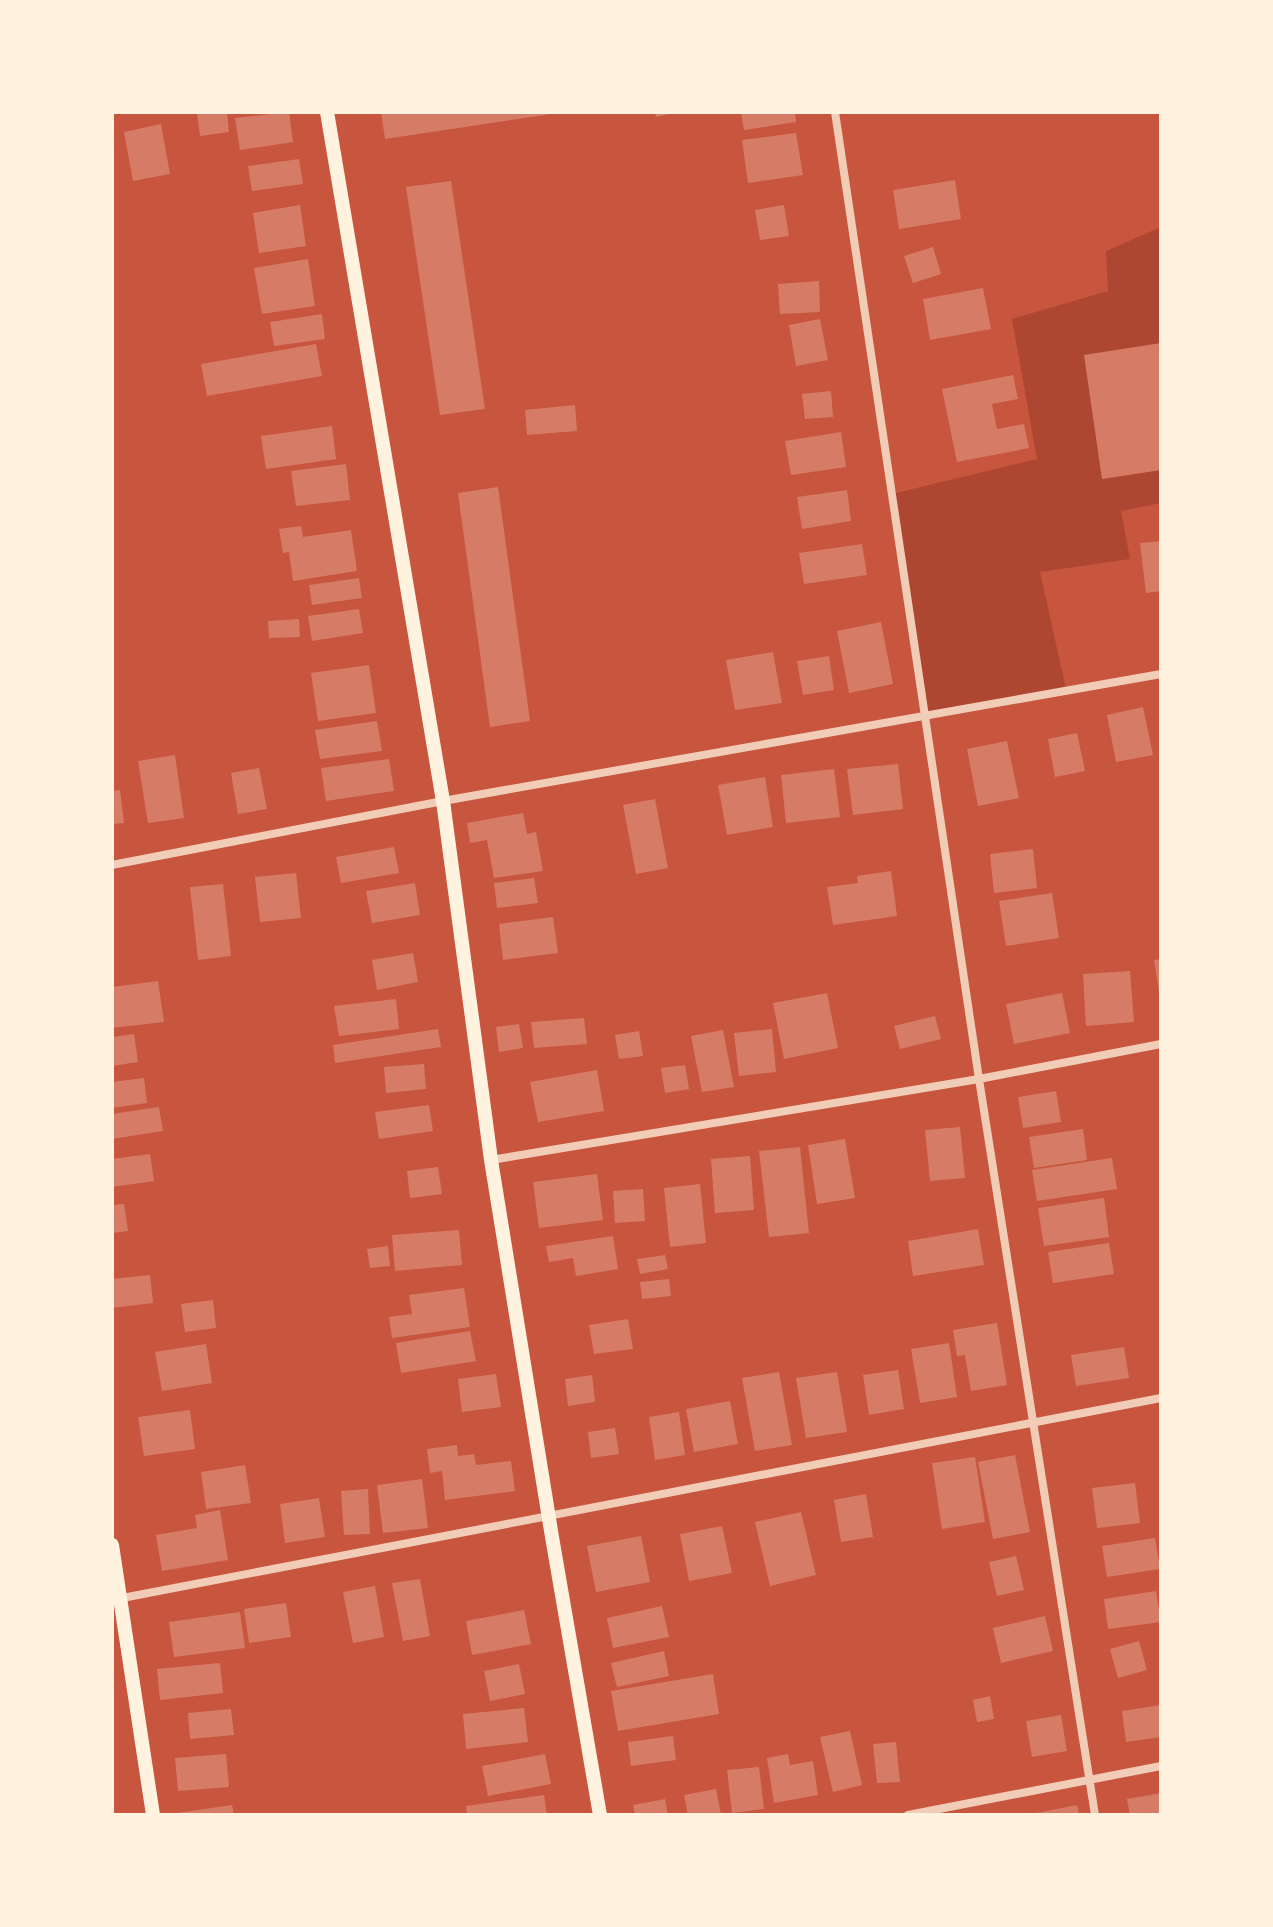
<svg xmlns="http://www.w3.org/2000/svg" width="1273" height="1927" font-family="'Fira Sans',sans-serif">
<style>
.green{fill:#ae4732}
.building{fill:#d67c66}
.lines{fill:none;stroke-linecap:round;stroke-linejoin:round}
.minor{stroke:#f1ccb7;stroke-width:8}
.secondary{stroke:#fff3e0;stroke-width:14}
</style>
<rect width="100%" height="100%" fill="#c8553d"/>
<path class="green" d="M1161,227V503L1121,511L1130,559L1040,572L1066,689L925,715L892,494L1037,459L1012,319L1108,291L1106,251Z"/>
<path class="building" d="M208,112H227L229,132L200,136L197,113Z
M289,112L293,142L240,150L235,118Z
M381,112H551V114L385,139Z
M655,112H674L675,113L656,117Z
M741,112H795L796,122L744,130Z
M161,124L170,174L133,181L124,132Z
M796,133L803,175L748,183L742,140Z
M299,159L303,184L252,191L248,166Z
M955,180L961,219L899,229L893,190Z
M451,181L485,409L440,415L406,187Z
M300,205L306,246L259,253L253,213Z
M784,205L789,236L760,240L755,210Z
M933,247L941,274L913,283L904,256Z
M308,259L315,306L262,314L254,268Z
M819,281L820,312L780,314L778,284Z
M983,288L991,329L930,340L923,299Z
M322,314L325,339L274,346L270,322Z
M820,319L828,360L796,366L789,325Z
M1161,343V470L1102,479L1084,355Z
M316,344L322,376L207,396L201,364Z
M1013,375L1018,399L992,404L997,429L1024,424L1029,448L957,462L942,389Z
M831,391L833,417L805,419L802,394Z
M575,405L577,431L527,435L525,410Z
M332,426L336,459L266,469L261,436Z
M841,432L846,467L791,475L785,441Z
M346,464L350,500L296,506L291,471Z
M498,487L530,721L490,727L458,493Z
M847,490L851,521L802,529L797,497Z
M301,526L303,537L351,530L357,571L293,581L289,552L283,553L279,529Z
M1161,541V591L1146,593L1140,543Z
M862,544L867,575L804,584L799,553Z
M359,578L362,598L312,605L309,585Z
M359,609L363,633L312,641L308,616Z
M299,619L300,637L269,638L268,621Z
M881,622L893,684L849,693L837,631Z
M773,652L782,703L735,710L726,660Z
M829,656L834,690L803,695L797,661Z
M369,665L376,713L318,721L311,673Z
M1143,707L1153,755L1116,762L1107,715Z
M377,721L382,751L320,759L315,730Z
M1077,733L1085,771L1055,777L1048,739Z
M1007,741L1019,798L978,806L967,749Z
M175,755L184,818L148,823L138,761Z
M389,759L394,791L326,801L321,768Z
M898,764L903,809L853,815L847,769Z
M259,768L267,809L238,814L231,773Z
M834,769L840,817L786,823L781,775Z
M765,777L773,827L727,835L718,785Z
M120,790L124,823L112,824V791Z
M655,799L668,868L636,874L623,805Z
M523,813L527,834L536,832L543,871L494,878L487,840L470,843L467,823Z
M394,847L399,873L341,883L336,857Z
M1033,849L1037,888L994,893L990,854Z
M891,871L897,916L833,925L827,887L858,883L857,876Z
M296,873L301,918L260,922L255,877Z
M534,878L538,903L497,908L494,883Z
M415,883L420,915L372,923L366,891Z
M223,884L231,956L198,960L190,887Z
M1052,893L1059,938L1006,946L999,901Z
M553,917L558,953L503,960L499,924Z
M413,953L418,982L377,990L372,960Z
M1161,959V992H1159L1154,960Z
M1130,971L1134,1022L1086,1026L1083,974Z
M158,981L164,1022L112,1028V987Z
M827,993L838,1048L784,1059L773,1003Z
M1062,993L1070,1033L1014,1044L1006,1004Z
M396,999L399,1029L339,1036L334,1006Z
M935,1016L941,1039L900,1049L894,1026Z
M584,1018L587,1044L534,1048L531,1022Z
M519,1024L523,1048L499,1052L496,1027Z
M438,1029L441,1047L335,1063L333,1045Z
M772,1029L776,1072L739,1076L734,1033Z
M723,1030L734,1087L702,1092L691,1036Z
M639,1031L643,1056L619,1059L615,1035Z
M134,1034L138,1062L112,1066V1037Z
M424,1064L426,1089L386,1093L384,1067Z
M685,1065L689,1089L665,1093L661,1068Z
M597,1070L604,1111L538,1122L530,1082Z
M144,1078L147,1103L112,1108V1082Z
M1056,1091L1061,1122L1023,1128L1018,1097Z
M429,1105L433,1131L379,1139L375,1112Z
M159,1107L163,1131L112,1139V1114Z
M960,1127L965,1178L930,1181L925,1130Z
M1083,1129L1087,1160L1034,1168L1029,1137Z
M845,1139L855,1198L817,1204L808,1145Z
M800,1147L809,1233L769,1237L759,1151Z
M150,1154L154,1181L112,1187V1159Z
M750,1156L754,1210L715,1213L711,1159Z
M1112,1158L1117,1189L1037,1201L1032,1170Z
M438,1167L442,1194L410,1198L407,1171Z
M597,1174L603,1220L539,1228L533,1182Z
M700,1184L706,1243L670,1247L664,1188Z
M643,1189L645,1221L615,1223L613,1191Z
M1104,1198L1109,1237L1044,1246L1038,1208Z
M124,1204L128,1231L112,1233V1205Z
M978,1229L984,1265L913,1276L908,1241Z
M459,1230L462,1265L395,1271L392,1235Z
M613,1236L618,1269L576,1276L573,1258L549,1262L546,1246Z
M1109,1243L1114,1274L1053,1283L1048,1252Z
M388,1246L390,1266L370,1268L367,1249Z
M665,1255L668,1269L640,1274L637,1259Z
M150,1275L153,1303L112,1308V1279Z
M669,1279L671,1296L642,1299L640,1282Z
M464,1288L470,1327L392,1338L389,1317L412,1314L409,1295Z
M213,1300L216,1328L185,1332L181,1304Z
M628,1319L633,1349L594,1354L589,1325Z
M997,1323L1007,1385L971,1391L965,1355L957,1356L953,1330Z
M470,1331L476,1361L401,1373L396,1343Z
M949,1343L957,1397L920,1403L911,1349Z
M206,1344L212,1383L162,1391L155,1352Z
M1124,1347L1129,1378L1076,1386L1071,1355Z
M898,1370L904,1409L869,1415L863,1375Z
M779,1372L792,1445L755,1451L742,1378Z
M837,1372L847,1432L806,1438L796,1378Z
M496,1374L501,1407L462,1412L458,1379Z
M592,1375L595,1402L568,1406L565,1379Z
M730,1401L738,1444L694,1452L686,1409Z
M190,1410L195,1449L144,1456L138,1417Z
M679,1412L685,1455L655,1460L649,1417Z
M615,1428L619,1454L591,1458L588,1432Z
M457,1445L458,1456L474,1454L476,1465L511,1461L515,1491L445,1500L442,1471L430,1473L427,1449Z
M1015,1455L1030,1532L993,1539L978,1462Z
M975,1457L985,1522L942,1529L932,1463Z
M245,1465L251,1503L206,1509L201,1472Z
M422,1479L428,1528L383,1533L377,1485Z
M1135,1483L1140,1523L1097,1528L1092,1488Z
M368,1489L370,1534L344,1535L341,1491Z
M866,1494L873,1537L841,1542L834,1500Z
M319,1498L325,1537L285,1543L280,1504Z
M220,1510L228,1560L162,1571L156,1535L197,1528L195,1515Z
M801,1512L816,1575L770,1586L755,1522Z
M722,1526L732,1573L689,1581L680,1534Z
M641,1536L650,1582L596,1592L587,1546Z
M1155,1538L1160,1569L1107,1577L1102,1546Z
M1016,1556L1024,1590L997,1596L989,1562Z
M420,1579L430,1636L403,1641L392,1583Z
M375,1586L384,1637L353,1643L343,1592Z
M1156,1591L1161,1622L1108,1629L1104,1599Z
M286,1603L291,1637L249,1643L244,1609Z
M662,1606L669,1637L613,1648L607,1618Z
M524,1610L531,1644L472,1655L466,1621Z
M240,1612L245,1648L174,1657L169,1622Z
M1045,1616L1053,1651L1001,1663L993,1628Z
M1139,1641L1147,1670L1118,1678L1110,1649Z
M664,1651L669,1676L617,1687L611,1663Z
M220,1663L223,1693L160,1700L157,1669Z
M519,1664L525,1694L490,1701L484,1671Z
M713,1674L719,1714L618,1731L611,1691Z
M990,1696L994,1719L977,1722L973,1700Z
M1161,1705V1737L1126,1742L1122,1711Z
M524,1708L528,1742L466,1749L463,1714Z
M231,1709L234,1735L190,1739L188,1713Z
M1061,1715L1067,1751L1032,1757L1026,1721Z
M850,1731L862,1785L833,1792L820,1737Z
M673,1736L676,1760L631,1766L628,1742Z
M896,1742L900,1782L877,1783L873,1744Z
M226,1754L229,1787L178,1791L175,1758Z
M545,1754L551,1784L488,1796L482,1766Z
M788,1754L790,1765L813,1761L818,1795L774,1803L767,1758Z
M759,1767L764,1809L732,1813L727,1770Z
M716,1789L721,1815H688L684,1795Z
M1161,1793V1815H1130L1127,1799Z
M544,1795L547,1815H467L466,1806Z
M665,1799L668,1815H635L633,1805Z
M232,1805L234,1815H177V1813Z
M1077,1805L1079,1815H1031V1814Z"/>
<g class="lines">
<path class="minor" d="M835,112L979,1079L1095,1815
M112,865L443,801L1161,674
M491,1160L979,1079L1161,1044
M112,1600L1161,1398
M908,1815L1161,1766"/>
<path class="secondary" d="M327,112L443,801L491,1160L552,1537L600,1815
M112,1545L153,1815"/>
</g>
<rect width="1273" height="1927" fill="none" stroke="#fff3e0" stroke-width="228"/>
</svg>
